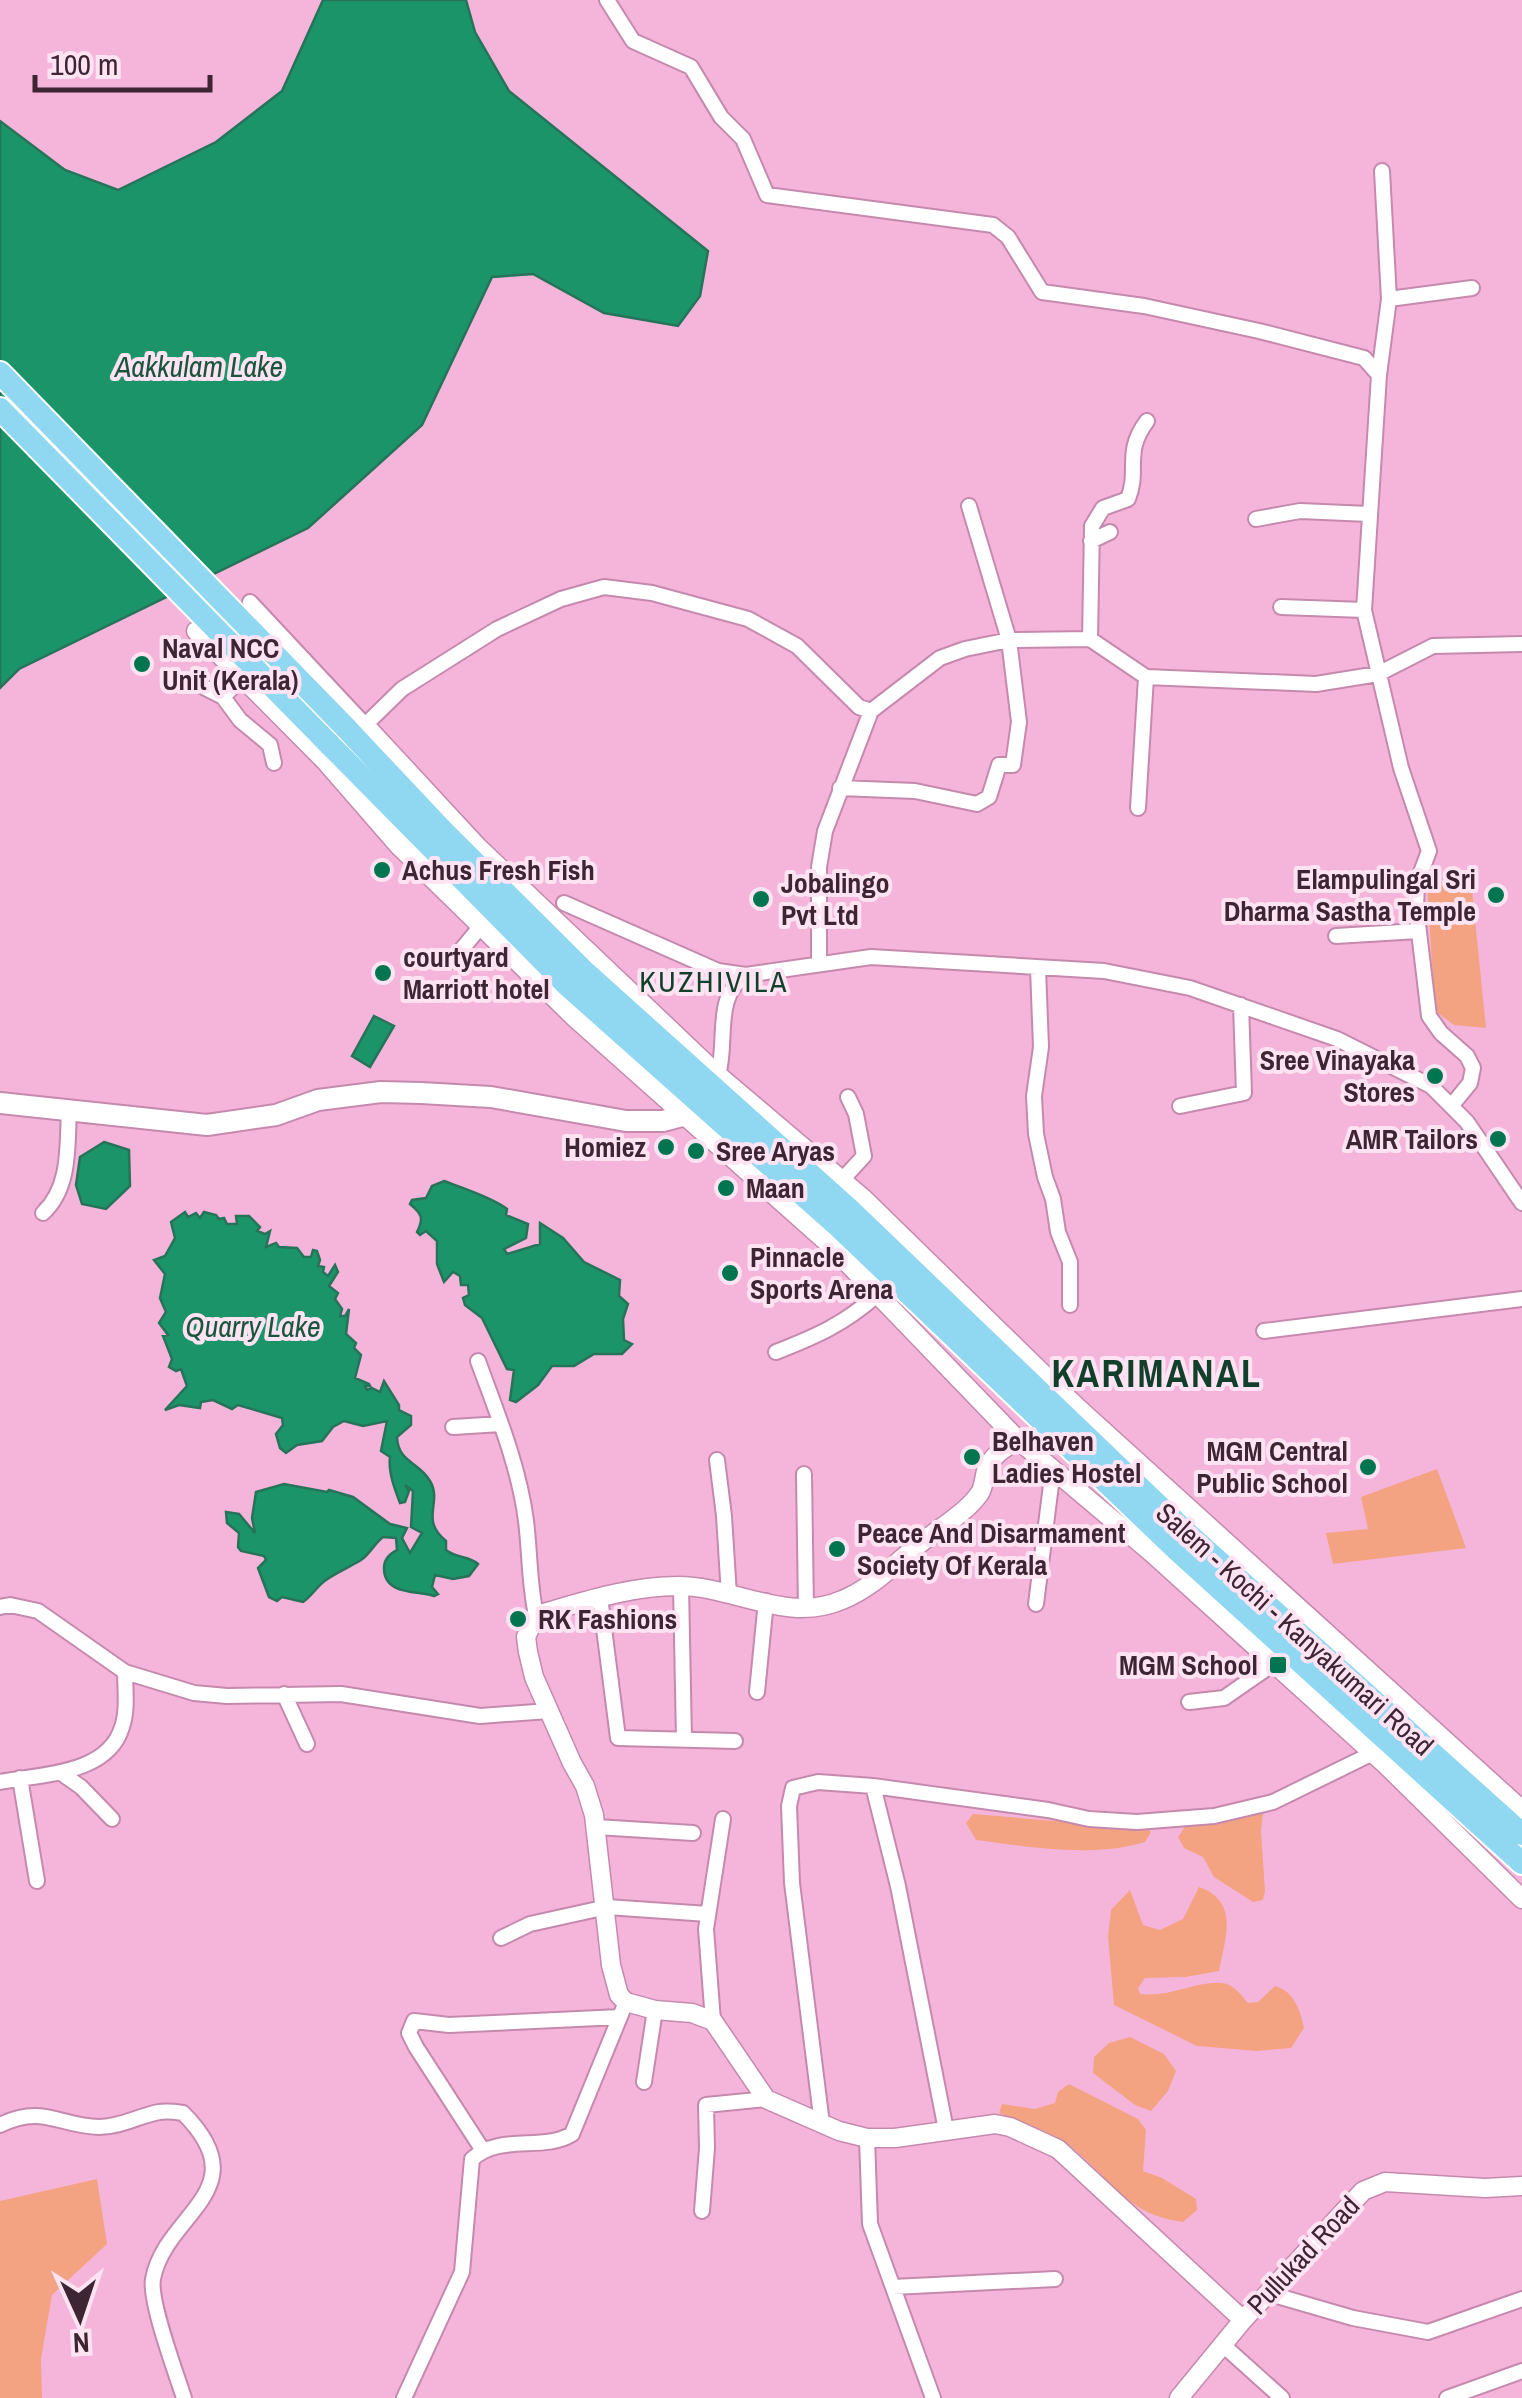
<svg xmlns="http://www.w3.org/2000/svg" width="1522" height="2398" font-family="'Archivo Narrow',sans-serif">
<style>
.green{fill:#f3a382}
.water{fill:#1c9469;stroke:#267359;stroke-width:2.5}
.lines{fill:none;stroke-linecap:round;stroke-linejoin:round}
.minor-casing{stroke:#c689ae;stroke-width:18}
.tertiary-casing{stroke:#c689ae;stroke-width:21}
.secondary-casing{stroke:#c689ae;stroke-width:24}
.trunk-casing{stroke:#fff;stroke-width:26}
.minor{stroke:#fff;stroke-width:14}
.tertiary{stroke:#fff;stroke-width:18}
.secondary{stroke:#fff;stroke-width:20}
.trunk{stroke:#90d8f2;stroke-width:22}
.trunk-bridge-casing{stroke:#fff;stroke-width:26;stroke-linecap:butt}
.trunk-bridge{stroke:#90d8f2;stroke-width:22}
.poi-dot{fill:#007550;stroke:#fee3f2;stroke-width:4}
.labels{text-anchor:middle;dominant-baseline:central;stroke-width:8;stroke-linejoin:round;paint-order:stroke}
.poi-label{font-size:28px;font-weight:bold;fill:#3d2534;stroke:#fee3f2;text-anchor:start}
.street-label{font-size:28px;fill:#3d2534;stroke:#fee3f2}
.water-label{font-size:30px;font-style:italic;fill:#1b553e;stroke:#fee3f2}
.neighbourhood-label{font-size:30px;letter-spacing:2.5px;fill:#113f2c;stroke:#fee3f2}
.district-label{font-size:38px;font-weight:bold;letter-spacing:2.5px;fill:#113f2c;stroke:#fee3f2}
</style>
<rect width="100%" height="100%" fill="#f5b5db"/>
<path class="green" d="M1471,880L1486,1028L1454,1025L1435,1011L1427,883Z
M1437,1469L1466,1548L1333,1564L1326,1533L1368,1529L1361,1497Z
M1254,1807L1263,1813L1261,1831L1265,1891L1263,1900L1253,1902L1214,1877L1203,1857L1184,1848L1178,1837L1188,1822Z
M973,1814L1102,1825L1144,1824L1151,1832L1145,1842C1093,1858 1029,1847 976,1840L966,1823Z
M1199,1887C1240,1901 1225,1939 1219,1971L1185,1977L1145,1978L1138,1988L1140,1994C1170,1998 1195,1981 1222,1983C1234,1984 1241,1995 1248,2003L1258,2002L1275,1986C1295,1992 1300,2010 1304,2028L1291,2048L1257,2051L1197,2046L1114,2005L1108,1936L1111,1910L1130,1890L1143,1925L1160,1930L1183,1919Z
M1130,2037L1164,2054L1176,2071L1168,2091L1151,2111L1135,2105L1093,2073L1094,2057L1109,2043Z
M1069,2084L1138,2119L1146,2130L1143,2171L1162,2178L1196,2199L1197,2210L1183,2222C1126,2215 1110,2178 1070,2146C1051,2131 1021,2123 999,2113L1002,2104L1035,2109L1055,2103L1058,2092Z
M97,2179L107,2244L52,2295L41,2359L42,2398H0V2201Z"/>
<path class="water" d="M323,0H466L475,32L509,91L708,251L700,296L678,326L604,313L533,274L492,277L422,425L308,528L19,669L0,688V121L65,170L118,190L216,142L282,91Z
M374,1016L394,1026L370,1067L352,1056Z
M104,1142L129,1150L130,1186L106,1209L82,1204L76,1185L80,1157Z
M444,1181C460,1187 494,1198 507,1209L506,1215L528,1224L526,1238L504,1249L507,1254L540,1244V1223L563,1238L584,1262L620,1280L619,1296L628,1304L623,1319L624,1340L632,1344L622,1354H594L574,1366H552L538,1385L516,1402L510,1400L514,1370L507,1369L482,1318L465,1305L463,1298L469,1295L468,1285H461L460,1276L453,1272L444,1282L437,1264V1241L426,1231L420,1235L417,1232C424,1218 422,1214 410,1204L412,1200L426,1198L432,1186Z
M185,1212L188,1217L196,1213L200,1218L204,1212L216,1215L219,1219L224,1218L227,1224H237L236,1216H249L260,1227L257,1231L265,1234L270,1231L266,1247L276,1243L279,1247L297,1248L304,1257H311L313,1250L317,1251L320,1260L318,1266L324,1267L323,1272L328,1276L335,1265L338,1272L329,1286L338,1293L335,1299L342,1309L340,1316H345L349,1309L346,1334L356,1343L354,1348L361,1355L355,1378L369,1384L370,1386H365L367,1390L372,1388L380,1392L384,1381L399,1405V1410L411,1416V1425L397,1437C398,1463 420,1462 430,1481C443,1503 419,1519 446,1541V1550C455,1558 470,1556 478,1564L469,1576L453,1579L435,1575L432,1587L438,1594L434,1596C421,1590 384,1597 384,1568C384,1559 389,1554 397,1550L396,1538L383,1537C375,1543 369,1555 361,1560C350,1567 337,1572 326,1580C317,1586 312,1596 303,1602L282,1597L277,1601L269,1597L258,1568L266,1560L264,1556L241,1551L238,1547L239,1533L227,1523L226,1512L239,1514L255,1533L252,1518L256,1492L284,1484L327,1492L329,1490L353,1497L390,1524L407,1528L402,1538L410,1553L422,1533L411,1527L413,1491L405,1485L409,1491L405,1502L400,1503C395,1490 388,1472 390,1457L381,1451L387,1421L363,1426L344,1421L333,1427L322,1441L297,1445L286,1453L280,1448L276,1434L283,1425L282,1418L238,1405L232,1409L213,1400L201,1402L200,1408L179,1405L165,1410L187,1386L181,1369L176,1371L169,1367L172,1359L163,1336L168,1335L159,1323L166,1312L160,1298L165,1274L154,1260L165,1256L175,1238L171,1222Z"/>
<g class="lines">
<g class="minor-casing">
<path id="minor" d="M607,0L633,41L691,67L721,117L743,139L767,195L993,225L1008,237L1042,292L1144,306L1259,331L1364,358L1379,375L1364,610L1401,768L1429,851L1417,883L1416,907L1429,1016L1441,1033L1467,1056L1473,1068L1470,1083L1452,1105
M1389,299L1472,288
M1379,375L1389,299L1382,171
M1256,519L1300,511L1369,514
M1091,541L1110,532
M250,602L365,725
M1281,607L1364,610
M1090,639L1092,526L1103,508L1128,499C1140,469 1123,453 1147,421
M194,682L223,697L242,678
M223,697L240,720L270,745L274,763
M361,729L402,689L497,629L561,599L604,587L652,593L748,619L797,646L859,707L871,711L940,658L965,649L1009,640L1090,639L1146,677L1316,684L1378,674L1433,646L1522,644
M840,788L915,791L977,804L989,797L999,765H1013L1019,722L1009,640L969,506
M1138,808L1146,677
M564,903L718,971L746,975
M1336,936L1418,931
M452,961L481,926
M819,963V867L825,831L871,711
M1038,968L1041,1047L1034,1096L1036,1134L1045,1177L1053,1199L1058,1232L1070,1262V1305
M718,1075C728,1042 713,996 746,975L871,957L1104,971L1190,988L1337,1039L1431,1086L1467,1122L1522,1203
M1180,1106L1244,1093L1241,1005
M842,1180L864,1156L856,1114L848,1097
M43,1213C71,1187 67,1145 69,1110
M1264,1331L1522,1299
M776,1352C817,1336 844,1324 877,1295
M478,1361C497,1413 519,1466 526,1521C530,1553 529,1583 536,1615
M453,1427L501,1424
M717,1460L724,1516L729,1595
M804,1474L806,1609
M681,1586L684,1740
M600,1597L618,1738L735,1741
M1036,1604L1053,1469
M0,1607L10,1605L38,1611L125,1672L194,1693L227,1696L341,1694L480,1716L549,1711
M757,1692L766,1601
M284,1694L307,1744
M1189,1702L1224,1698L1273,1664
M61,1773L81,1787L112,1819
M20,1778L37,1881
M0,1782C40,1774 108,1775 122,1727C128,1710 125,1689 125,1672
M873,1786L898,1886L946,2130
M596,1827L693,1833
M501,1938L530,1924L607,1907L708,1914
M713,2021L706,1929L723,1819
M644,2082L655,2010
M822,2124L792,1883L789,1806L793,1788L818,1782L873,1786L1048,1810L1089,1819L1137,1822L1214,1816L1273,1802L1371,1754
M0,2125C43,2104 59,2126 99,2127C121,2127 138,2116 159,2112C167,2111 176,2112 183,2113C260,2190 165,2213 153,2279C149,2301 176,2373 184,2398
M867,2138L870,2224L933,2398
M482,2149L416,2047L409,2033L414,2021L449,2025L620,2017
M702,2211L707,2148L706,2105L766,2099
M893,2287L1055,2279
M1267,2293L1353,2318L1428,2332L1522,2299
M1223,2345L1282,2398
M404,2398L462,2272L472,2159C501,2133 543,2152 572,2134L626,2002
M1447,2398L1522,2371"/>
</g>
<g class="tertiary-casing">
<path id="tertiary" d="M196,631L326,762L399,846L575,1018L829,1244L1018,1440L1152,1553L1386,1765L1522,1899
M365,725L478,847L718,1075
M715,1091L718,1075L863,1198L1077,1407L1522,1810
M1018,1440C1005,1448 991,1455 986,1471C984,1478 984,1486 980,1493C966,1513 941,1527 922,1542C895,1563 874,1587 842,1600C787,1624 734,1586 678,1586C630,1586 583,1602 536,1615L526,1637L528,1652L534,1677L572,1763L585,1786L594,1815L611,1965L619,1995L626,2002L655,2010L692,2013L713,2021L766,2099L839,2131L867,2138H895L995,2124L1010,2127L1058,2149L1243,2320
M1179,2398L1243,2320L1363,2191L1385,2182L1485,2188L1522,2186"/>
</g>
<g class="secondary-casing">
<path id="secondary" d="M0,1103L207,1125L276,1115L318,1100L381,1092L421,1093L491,1097L626,1121H663L682,1116L712,1094"/>
</g>
<g class="trunk-casing">
<path id="trunk" d="M0,373L347,729
M0,409L330,745
M361,744L443,831L585,972L850,1210L1186,1532L1522,1834
M344,759L567,985L839,1227L1176,1549L1522,1863"/>
</g>
<use href="#minor" class="minor"/>
<use href="#tertiary" class="tertiary"/>
<use href="#secondary" class="secondary"/>
<use href="#trunk" class="trunk"/>
<g class="trunk-bridge-casing">
<path id="trunk-bridge" d="M347,729L361,744
M330,745L344,759"/>
</g>
<use href="#trunk-bridge" class="trunk-bridge"/>
</g>
<g class="poi-dot">
<circle cx="142" cy="664" r="10"/>
<circle cx="382" cy="870" r="10"/>
<circle cx="1496" cy="895" r="10"/>
<circle cx="761" cy="899" r="10"/>
<circle cx="383" cy="973" r="10"/>
<circle cx="1435" cy="1076" r="10"/>
<circle cx="1498" cy="1139" r="10"/>
<circle cx="666" cy="1147" r="10"/>
<circle cx="696" cy="1151" r="10"/>
<circle cx="726" cy="1188" r="10"/>
<circle cx="730" cy="1273" r="10"/>
<circle cx="972" cy="1457" r="10"/>
<circle cx="1368" cy="1467" r="10"/>
<circle cx="837" cy="1549" r="10"/>
<circle cx="518" cy="1619" r="10"/>
<rect x="1268" y="1655" width="20" height="20" rx="5"/>
</g>
<g class="labels">
<g class="poi-label">
<text x="162" y="648">Naval NCC<tspan x="162" dy="32">Unit (Kerala)</tspan></text>
<text x="402" y="870">Achus Fresh Fish</text>
<text x="1476" y="879" text-anchor="end">Elampulingal Sri<tspan x="1476" dy="32">Dharma Sastha Temple</tspan></text>
<text x="781" y="883">Jobalingo<tspan x="781" dy="32">Pvt Ltd</tspan></text>
<text x="403" y="957">courtyard<tspan x="403" dy="32">Marriott hotel</tspan></text>
<text x="1415" y="1060" text-anchor="end">Sree Vinayaka<tspan x="1415" dy="32">Stores</tspan></text>
<text x="1478" y="1139" text-anchor="end">AMR Tailors</text>
<text x="646" y="1147" text-anchor="end">Homiez</text>
<text x="716" y="1151">Sree Aryas</text>
<text x="746" y="1188">Maan</text>
<text x="750" y="1257">Pinnacle<tspan x="750" dy="32">Sports Arena</tspan></text>
<text x="992" y="1441">Belhaven<tspan x="992" dy="32">Ladies Hostel</tspan></text>
<text x="1348" y="1451" text-anchor="end">MGM Central<tspan x="1348" dy="32">Public School</tspan></text>
<text x="857" y="1533">Peace And Disarmament<tspan x="857" dy="32">Society Of Kerala</tspan></text>
<text x="538" y="1619">RK Fashions</text>
<text x="1258" y="1665" text-anchor="end">MGM School</text>
</g>
<g class="street-label">
<text transform="translate(1295 1629) rotate(42)">Salem - Kochi - Kanyakumari Road</text>
<text transform="translate(1303 2255) rotate(-47)">Pullukad Road</text>
</g>
<g class="water-label">
<text x="199" y="366">Aakkulam Lake</text>
<text x="253" y="1326">Quarry Lake</text>
</g>
<g class="neighbourhood-label">
<text x="714" y="981">KUZHIVILA</text>
</g>
<g class="district-label">
<text x="1157" y="1373">KARIMANAL</text>
</g>
</g>
<g transform="translate(80 2318) rotate(177)" stroke="#fee3f2" stroke-width="8" paint-order="stroke">
<path d="M0-8L18 38L0 25L-18 38Z" fill="#3d2534"/>
<text y="-15" font-size="28" font-weight="bold" text-anchor="middle" fill="#3d2534">N</text>
</g>
<path d="M35 75v15h175v-15" fill="none" stroke="#3d2534" stroke-width="5"/>
<text x="50" y="75" font-size="30" fill="#3d2534" stroke="#fee3f2" stroke-width="8" paint-order="stroke">100 m</text>
</svg>
